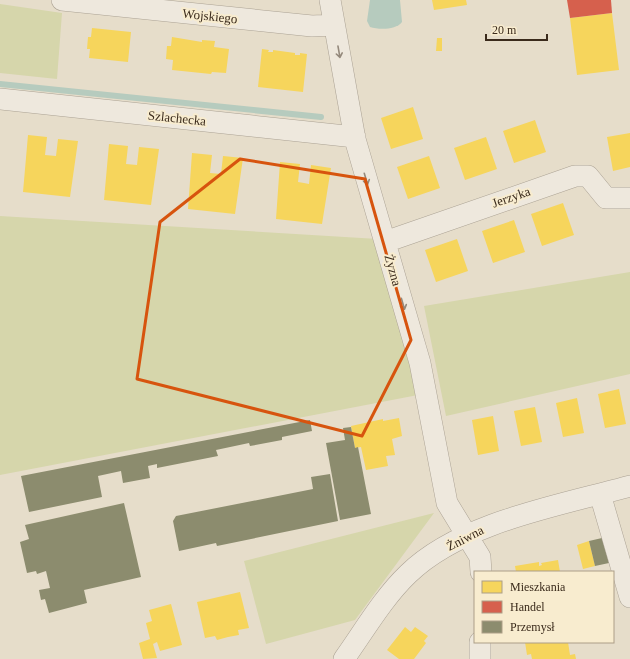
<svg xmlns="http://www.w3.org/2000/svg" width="630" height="659" font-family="Georgia,serif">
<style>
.green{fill:#d6d6ab}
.water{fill:#b6cbbe}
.homes{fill:#f6d55c}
.shops{fill:#d6604d}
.industry{fill:#8c8c6e}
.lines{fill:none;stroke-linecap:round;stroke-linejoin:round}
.stream{stroke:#b6cbbe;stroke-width:6}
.minor-casing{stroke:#aba294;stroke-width:22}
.minor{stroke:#eee8dd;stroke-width:21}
.oneway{stroke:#94897c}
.marked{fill:none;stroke:#d7540e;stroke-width:3;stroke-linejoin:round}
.labels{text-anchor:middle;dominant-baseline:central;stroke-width:4;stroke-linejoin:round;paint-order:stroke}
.street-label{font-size:13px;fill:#3a2a1b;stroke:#f8eccf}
</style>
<rect width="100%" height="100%" fill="#e6ddca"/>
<path class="green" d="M0,4L62,13L57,79L0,73Z
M0,216L378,239L418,395L0,475Z
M630,272V374L446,416L424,306Z
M434,513L355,620L266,644L244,561Z"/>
<path class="water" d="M370,0H400L402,22C396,30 379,30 370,27L367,21Z"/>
<path class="homes" d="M432,0H466L467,5L434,10Z
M612,13L619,70L577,75L570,18Z
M92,28L131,32L128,62L89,58L90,49H87L88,37H91Z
M172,37L202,42V40L215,41L214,47L229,49L226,73L212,72L211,74L172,70L173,60L166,59L167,46H171Z
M437,38H442V51H436Z
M262,49L269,50L268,52H273V50L295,53V55H300V53L307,54L303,92L258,87Z
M413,107L423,139L391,149L381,118Z
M535,120L546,152L514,163L503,131Z
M630,133V167L613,171L607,137Z
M28,135L47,137L45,155L56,156L58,139L78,141L70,197L23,192Z
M486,137L497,169L465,180L454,148Z
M109,144L128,146L126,164L137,165L139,147L159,149L151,205L104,200Z
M192,153L212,155L210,173L221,174L223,156L243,158L235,214L188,209Z
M429,156L440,188L408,199L397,167Z
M280,162L300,164L298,182L304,183L309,184L311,165L331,168L322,224L276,219Z
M563,203L574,235L542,246L531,214Z
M514,220L525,252L493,263L482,231Z
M457,239L468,271L436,282L425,250Z
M619,389L626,424L605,428L598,394Z
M577,398L584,433L563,437L556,403Z
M535,407L542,442L521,446L514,411Z
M493,416L499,451L478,455L472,420Z
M399,418L402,436L392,439L395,455L386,456L388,466L366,470L361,447L355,448L351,426L383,419V421Z
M589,541L595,566L583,569L577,545Z
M558,560L560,572H516L515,566L539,562V566L542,565L541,563Z
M240,592L249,628L238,630L239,635L228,637L217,640L215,636L205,638L197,602Z
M171,604L182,645L160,651L157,642L153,644L157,658L143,659L139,643L150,639L146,623L152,621L149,610Z
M405,627L411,632L415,627L428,636L424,641L426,643L414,659H399L387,650Z
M525,642H568L570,655L575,654L576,659H532L531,654L527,655Z"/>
<path class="shops" d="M567,0H611L612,13L570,18Z"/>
<path class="industry" d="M310,420L312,431L282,437V440L250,446L249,443L216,450L218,456L157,468V464L148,466L150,478L123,483L121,471L98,476L102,497L29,512L21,476Z
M351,427L355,448L358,447L371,514L340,520L326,443L345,440L343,428Z
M330,474L338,521L217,546L216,543L179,551L173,521L176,516L313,489L311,477Z
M124,503L141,577L84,590L87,603L49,613L45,599L41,600L39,590L50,588L46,571L37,574L36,571L27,573L20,542L29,539L25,525Z
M602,538L609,563L595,566L589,541Z"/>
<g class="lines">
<path class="stream" d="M0,84L321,117"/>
<g class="minor-casing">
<path id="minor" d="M62,0L312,26L334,25
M330,0L355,139L420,363L447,503L480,557L481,572
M0,99L355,137
M385,242L575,176H588L606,198H630
M600,494L630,597
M344,659C364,631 383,598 408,574C461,522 561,505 630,486
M480,659V642"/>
</g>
<use href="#minor" class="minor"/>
</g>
<defs><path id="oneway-shaft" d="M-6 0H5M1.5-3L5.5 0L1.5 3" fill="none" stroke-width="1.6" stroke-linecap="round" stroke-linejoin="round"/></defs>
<g class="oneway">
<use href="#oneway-shaft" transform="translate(339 52) rotate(80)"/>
<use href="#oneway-shaft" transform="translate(366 179) rotate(73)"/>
<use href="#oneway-shaft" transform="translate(403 304) rotate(74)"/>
</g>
<path class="marked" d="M240,159L365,179L411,340L362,436L137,379L160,222Z"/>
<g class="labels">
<g class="street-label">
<text transform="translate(210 16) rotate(6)">Wojskiego</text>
<text transform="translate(177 118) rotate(6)">Szlachecka</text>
<text transform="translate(511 197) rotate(-19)">Jerzyka</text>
<text transform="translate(393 270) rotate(74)">Żyzna</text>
<text transform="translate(465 538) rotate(-27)">Żniwna</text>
</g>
</g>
<rect x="474" y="571" width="140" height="72" fill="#f8eccf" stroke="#ac9e87"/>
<rect x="482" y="581" width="20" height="12" fill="#f6d55c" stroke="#ac9e87"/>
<text x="510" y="591" font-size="12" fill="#3a2a1b">Mieszkania</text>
<rect x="482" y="601" width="20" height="12" fill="#d6604d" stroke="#ac9e87"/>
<text x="510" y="611" font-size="12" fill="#3a2a1b">Handel</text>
<rect x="482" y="621" width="20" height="12" fill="#8c8c6e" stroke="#ac9e87"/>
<text x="510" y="631" font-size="12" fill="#3a2a1b">Przemysł</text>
<path d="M486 34v6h61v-6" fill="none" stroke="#3a2a1b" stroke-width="2"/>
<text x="492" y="34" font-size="12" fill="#3a2a1b" stroke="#f8eccf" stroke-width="3" paint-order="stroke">20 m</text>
</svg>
